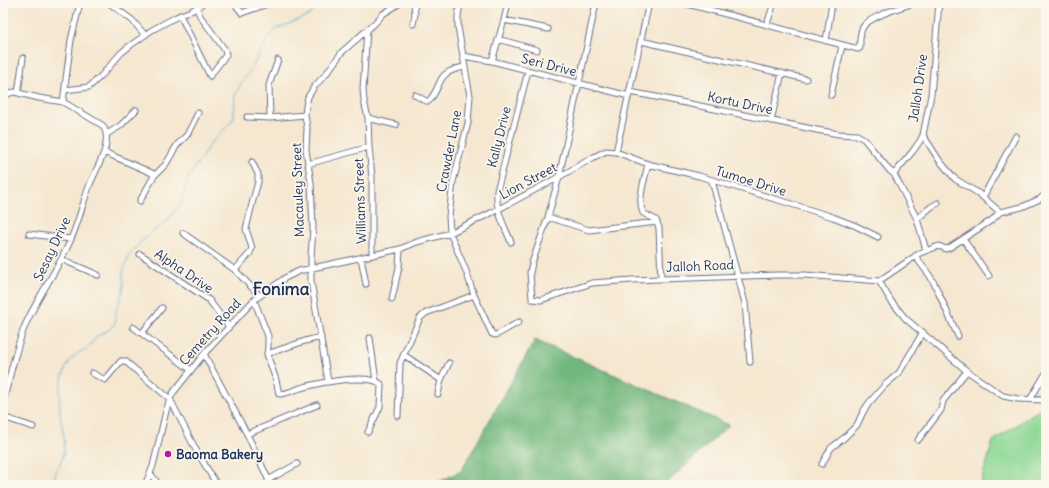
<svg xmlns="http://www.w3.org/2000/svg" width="1049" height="488" font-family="Delius,sans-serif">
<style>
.green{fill:#8dd895;stroke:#54847a}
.forest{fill:#72b87e;stroke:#46746e}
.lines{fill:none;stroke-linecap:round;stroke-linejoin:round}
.stream{stroke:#54acd1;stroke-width:1}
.minor-casing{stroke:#676f86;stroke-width:7}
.minor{stroke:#fff;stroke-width:5}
.poi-dot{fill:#b5179e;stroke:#fbf7ec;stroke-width:1.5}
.labels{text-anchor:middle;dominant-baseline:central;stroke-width:3.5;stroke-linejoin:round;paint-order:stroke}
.street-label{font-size:13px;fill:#1b2f5e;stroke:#fbf7ec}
.poi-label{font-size:13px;font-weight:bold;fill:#1b2f5e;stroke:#fbf7ec;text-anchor:start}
.district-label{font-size:17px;font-weight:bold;fill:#1b2f5e;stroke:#fbf7ec}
</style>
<rect width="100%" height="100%" fill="#fbf7ec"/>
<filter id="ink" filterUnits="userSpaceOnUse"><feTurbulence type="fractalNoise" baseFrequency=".025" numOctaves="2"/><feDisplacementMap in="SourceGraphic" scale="8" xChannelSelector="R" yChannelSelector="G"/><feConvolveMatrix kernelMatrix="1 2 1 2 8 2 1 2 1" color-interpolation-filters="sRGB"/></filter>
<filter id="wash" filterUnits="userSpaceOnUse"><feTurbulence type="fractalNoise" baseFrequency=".012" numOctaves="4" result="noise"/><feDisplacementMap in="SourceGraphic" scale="16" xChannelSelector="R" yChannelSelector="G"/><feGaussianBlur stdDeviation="0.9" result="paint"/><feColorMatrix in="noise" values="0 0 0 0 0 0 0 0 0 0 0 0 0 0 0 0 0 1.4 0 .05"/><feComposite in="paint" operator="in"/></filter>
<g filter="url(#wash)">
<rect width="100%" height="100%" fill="#f5e7d0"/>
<path class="green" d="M1043,407L1046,414V477L1042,485H980L993,441Z"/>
<path class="forest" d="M535,340L729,425L665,485H432L461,471Z"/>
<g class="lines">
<path class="stream" d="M55,485C55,481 54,474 57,470C60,464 63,458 64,450C66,437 60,424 60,411C58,389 63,355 87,349L97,336L109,330L115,323L116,312L124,288L123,271L129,256L138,245L151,233L167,221L181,203L189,176L211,143L232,121L234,116L235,96L241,83L250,71L267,40L276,29L308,16L316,9L320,3"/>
</g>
</g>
<g filter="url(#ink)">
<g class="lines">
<g class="minor-casing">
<path id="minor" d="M109,3L132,20L145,35
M234,3L242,13L270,3
M460,3L458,16V27L470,96L469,109L468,123L453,182L449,216L450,233L466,271L474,295L492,334L495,335L498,334L519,322
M596,3L559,177L548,217L532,263L530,273L532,299L541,300L592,283L632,280L778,275H805L879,281
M684,3L858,49L860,48C860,41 859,34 863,27C870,16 902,7 914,3
M180,15L210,76L226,55L225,50L200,16L198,11V4
M504,20L508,3
M413,24L415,15L414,3
M767,24L774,3
M367,30L363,89L364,101L368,118L369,147L372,177V254
M498,39L537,50
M641,41L806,79
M826,41L832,3
M463,56L492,61L629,96
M492,61L504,20L548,29
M65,90L89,87L102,75L121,53L131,45L152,30L176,17L193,10L203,3
M630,92L661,98L817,130L839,134L857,135L864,139L890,171L894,174L913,151L920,141L923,135L931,95L939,3
M18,93L23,58
M415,95L426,101H429C444,84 434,73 464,67
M831,95L842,46
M3,97L10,93L14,92L39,98L63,102L102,125C115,140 96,169 90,184C83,202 79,221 71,239C58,270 37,297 24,328C15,352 10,377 3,401
M63,102L71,40L80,3
M247,117L270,118L305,115
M270,118L269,85L278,60
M368,118L396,125
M771,121L782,73
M107,134L120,126L136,110
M923,135L939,160L955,179L978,193L1000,212
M104,152L152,173L154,176L140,201
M616,152L649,3
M308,164L369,147
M648,164C645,180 637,198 643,213L656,220L659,228L661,279
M894,174L917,219L926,250
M154,176L166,164L177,145L187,135L198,113
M712,181L745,303L750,362
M983,197L1016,136
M548,217L589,230L657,222
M917,219L931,207L938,203
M183,233L235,270L260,296
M29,234L71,239
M963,239L989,276
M511,242C504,225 495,210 497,191L528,71
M140,254L209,300L229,327
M915,256L930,276L935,285L958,336
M361,258L366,284
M61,259L98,275
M235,270L250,253L252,248L246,229L253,200L258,182V174L252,162
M879,281L891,301L906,319L967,371L1003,396L1018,399L1046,400
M879,281L920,253L939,246L946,249L949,248L992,220L1000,212L1022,207L1040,199L1046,194
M392,299L399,267L400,249
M254,300L268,336V347L267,354L276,380L279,394C287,394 296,389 304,387C319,383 368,373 381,384L380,407L368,432
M133,327L191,370
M142,333L162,308
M370,338L376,381
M204,354L247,434L271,485
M267,354L305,341L321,337
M404,355L441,380
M92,373L105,380L121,361H125L170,399L196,450L217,485
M328,381L311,281V257L313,228L311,183L306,150L307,128L305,115L306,106L308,97L314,87L326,74L342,52L375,23L383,14L400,3
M438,394L441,380L449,363
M1031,398L1046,373
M398,416L400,363L420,318L426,313L474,295
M3,417L33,427
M247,434L317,405
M918,440L941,410L943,401L967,371
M822,464L831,448L844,438L857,425L863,412L869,403L885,385L899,373L923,332
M150,473L159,485
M268,480L297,464
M145,485L153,466L166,411L170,399L173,393L204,354L254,300L285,278L299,271L400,249L417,242L450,233L497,210L559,177L594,157L606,151L616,152L648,164L699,176L785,202L833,217L856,226L878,237"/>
</g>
<use href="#minor" class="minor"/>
</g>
</g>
<circle class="poi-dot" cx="168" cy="454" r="4"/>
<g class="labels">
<g class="street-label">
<text transform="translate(549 65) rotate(14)">Seri Drive</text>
<text transform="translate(918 88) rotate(-82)">Jalloh Drive</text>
<text transform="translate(740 103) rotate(12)">Kortu Drive</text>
<text transform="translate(499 137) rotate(-76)">Kally Drive</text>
<text transform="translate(449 151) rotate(-79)">Crawder Lane</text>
<text transform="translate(528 181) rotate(-28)">Lion Street</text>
<text transform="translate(751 181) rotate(17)">Tumoe Drive</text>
<text transform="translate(298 190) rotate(-92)">Macauley Street</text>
<text transform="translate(360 201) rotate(-92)">Williams Street</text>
<text transform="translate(52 249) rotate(-65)">Sesay Drive</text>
<text transform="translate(700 266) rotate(-2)">Jalloh Road</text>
<text transform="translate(184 271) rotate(34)">Alpha Drive</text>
<text transform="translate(210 332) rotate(-48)">Cemetry Road</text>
</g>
<g class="poi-label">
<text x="176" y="454">Baoma Bakery</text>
</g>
<g class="district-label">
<text x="281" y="289">Fonima</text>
</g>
</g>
<rect width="1049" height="488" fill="none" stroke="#fbf7ec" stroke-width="16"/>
</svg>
